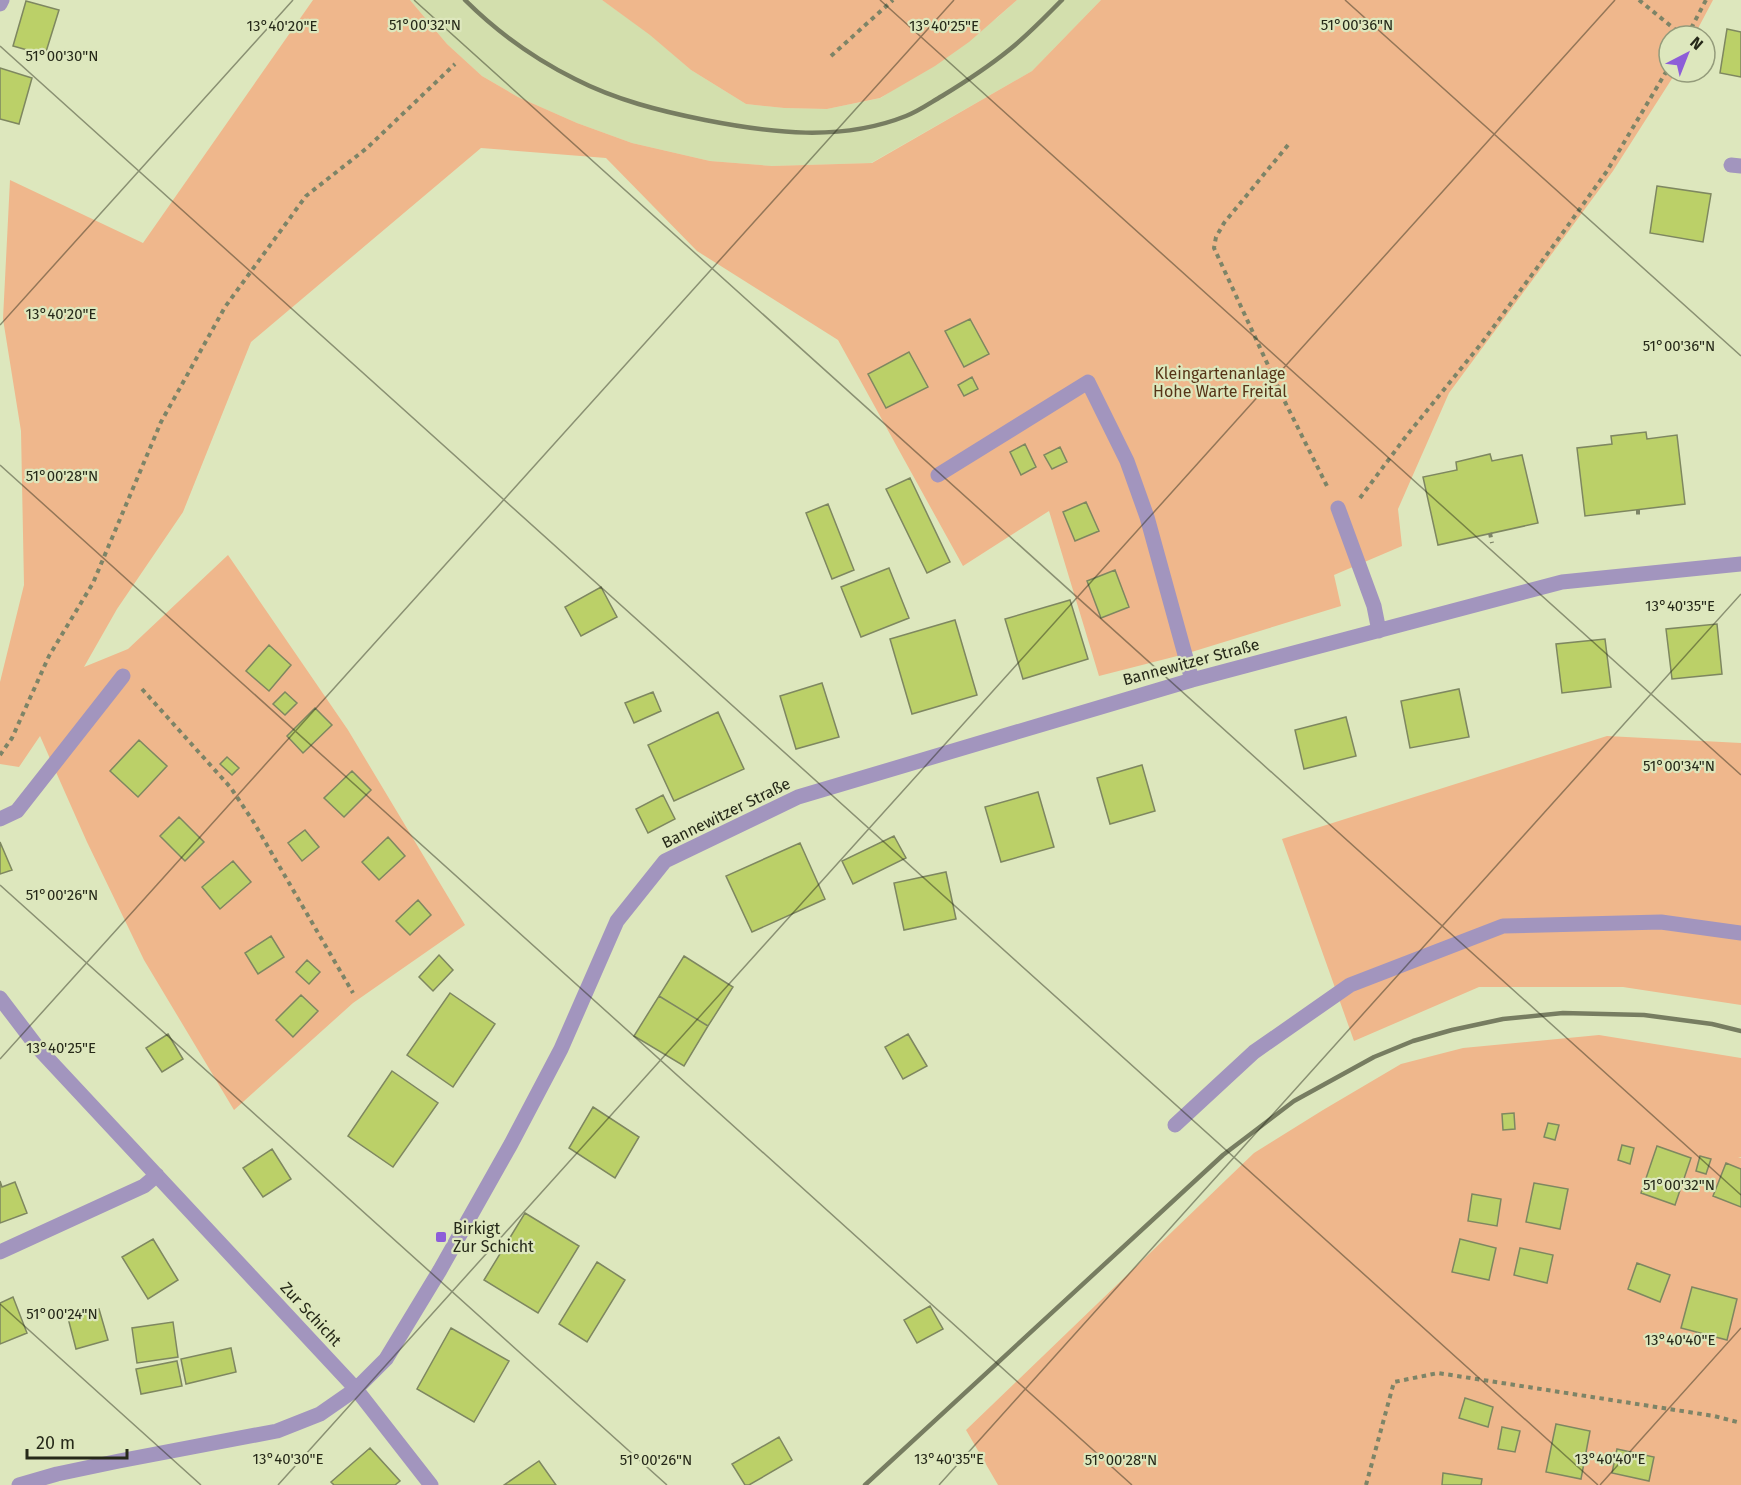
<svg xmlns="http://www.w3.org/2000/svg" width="1741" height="1485" font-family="'Fira Sans',sans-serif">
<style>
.built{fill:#d3dfad}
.green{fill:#efb78c}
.building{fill:#bbd068;stroke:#7e8760;stroke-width:1.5}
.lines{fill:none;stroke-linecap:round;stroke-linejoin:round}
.path{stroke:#7d8467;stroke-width:4;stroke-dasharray:4.5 4.5;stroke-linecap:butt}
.minor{stroke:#a295be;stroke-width:15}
.rail{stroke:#777d61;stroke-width:4.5}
.ticks{fill:none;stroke:#262919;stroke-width:1.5;stroke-opacity:0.45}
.poi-dot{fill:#8d5ed8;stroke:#dde7bd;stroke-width:2}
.labels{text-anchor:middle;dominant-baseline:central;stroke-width:4.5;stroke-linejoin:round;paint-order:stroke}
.park-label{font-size:16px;fill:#563417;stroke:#dde7bd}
.street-label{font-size:16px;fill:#262919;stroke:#dde7bd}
.poi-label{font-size:16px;fill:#262919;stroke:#dde7bd;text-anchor:start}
.ticks-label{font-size:15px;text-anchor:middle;fill:#262919;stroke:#dde7bd;stroke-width:4.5;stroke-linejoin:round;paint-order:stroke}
</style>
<rect width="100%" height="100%" fill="#dde7bd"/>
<path class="built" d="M410,0H602L651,35L691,70L746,104L784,108L827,109L881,98L997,18L1017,0H1101L1032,71L871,163L772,166L710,161L632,143L577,123L518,97L482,76L447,44Z"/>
<path class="green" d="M313,0H410L447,44L482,76L518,97L577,123L632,143L710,161L772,166L872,163L1032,71L1101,0H1713L1694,36H1669V72H1676L1673,77L1613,171L1449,393L1398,509L1402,546L1334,575L1341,606L1185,654L1099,676L1049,511L963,566L838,340L697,251L606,158L481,148L251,342L183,512L117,609L84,667L128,649L228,555L348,730L465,925L353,1003L234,1110L144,960L87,842L40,736L19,767L0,764V682L24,585L21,431L3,319L10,180L143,243Z
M602,0H1017L969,42L935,66L880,98L827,109L784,108L746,104L691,70L650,35Z
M1607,736L1741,743V1005L1623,987H1479L1354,1041L1282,839Z
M1599,1035L1741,1058V1157H1738L1741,1158V1485H998L966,1430L1254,1153L1323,1110L1401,1064L1463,1048Z"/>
<path class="building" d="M26,1L59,10L45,55L13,46Z
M1727,29L1741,32V77L1720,73Z
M0,68L32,78L19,124L0,119Z
M1657,186L1711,194L1703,242L1650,233Z
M970,319L989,354L964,367L945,331Z
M909,352L928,387L886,408L868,374Z
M972,377L978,389L964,396L958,385Z
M1646,432L1647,439L1677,435L1685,504L1585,516L1577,448L1612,444L1611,436Z
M1025,444L1036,467L1021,475L1010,452Z
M1060,447L1067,462L1052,469L1044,455Z
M1490,454L1492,461L1522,455L1538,523L1438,545L1423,477L1457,470L1456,462Z
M910,478L950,562L927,573L886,489Z
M1086,502L1099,531L1075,541L1063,512Z
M828,504L854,570L832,579L806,513Z
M889,568L909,618L861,637L841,587Z
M1115,570L1129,607L1101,618L1087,581Z
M601,587L617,617L581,636L565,607Z
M1070,600L1088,659L1023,679L1005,619Z
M955,620L977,695L912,714L890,639Z
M1717,624L1722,674L1672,679L1666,629Z
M1605,639L1611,687L1562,693L1556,644Z
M269,645L291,665L269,691L246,671Z
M822,683L839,737L796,749L780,696Z
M1459,689L1469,737L1410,748L1401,701Z
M285,692L297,703L285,715L273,704Z
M653,692L661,711L634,723L625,703Z
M315,708L332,725L303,753L287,736Z
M718,712L744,769L674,801L648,745Z
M1346,717L1356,756L1304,769L1295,730Z
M139,740L167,766L138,797L110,771Z
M227,757L239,768L232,775L220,764Z
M1142,765L1155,811L1110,824L1097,778Z
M352,771L371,790L344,817L324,798Z
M1038,792L1054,847L1001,862L985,807Z
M663,795L675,819L648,833L636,809Z
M179,817L204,842L185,861L160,836Z
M305,830L319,847L302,861L288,843Z
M894,836L906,858L853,884L842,861Z
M388,837L405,856L379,880L362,862Z
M0,842L12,870L0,874Z
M800,843L825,899L752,932L726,876Z
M233,861L251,882L220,909L202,887Z
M946,872L956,919L904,930L894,883Z
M418,900L431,915L410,935L396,921Z
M271,936L284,957L258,974L245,953Z
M439,955L453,970L433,991L419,977Z
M684,956L733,987L708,1026L659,996Z
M307,960L320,972L309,984L296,972Z
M450,993L495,1024L453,1087L407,1055Z
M301,995L318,1011L293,1037L276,1020Z
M659,996L708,1026L684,1066L634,1036Z
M168,1034L183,1059L162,1072L146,1048Z
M908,1034L927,1066L903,1079L885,1047Z
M392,1071L438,1103L393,1167L348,1136Z
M593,1107L639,1137L615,1178L569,1148Z
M1514,1113L1515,1129L1503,1130L1502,1114Z
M1548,1123L1559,1125L1555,1140L1544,1137Z
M1622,1145L1634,1148L1630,1164L1618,1160Z
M1657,1146L1691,1158L1675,1205L1641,1193Z
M272,1149L291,1179L263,1197L243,1168Z
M1700,1156L1711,1159L1706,1174L1696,1171Z
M1726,1163L1741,1169V1207L1713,1196Z
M0,1181L2,1187L15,1182L27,1213L0,1223Z
M1534,1183L1568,1189L1560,1229L1526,1222Z
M1472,1194L1501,1199L1497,1226L1468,1221Z
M525,1213L579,1246L538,1313L484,1280Z
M153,1239L178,1280L148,1299L122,1257Z
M1460,1239L1496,1248L1489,1280L1452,1272Z
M1520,1248L1553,1255L1547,1283L1514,1275Z
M597,1262L625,1280L587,1342L559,1324Z
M1637,1263L1670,1275L1660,1302L1628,1289Z
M1692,1287L1737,1299L1727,1340L1681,1328Z
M13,1297L27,1333L0,1344V1303Z
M930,1306L943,1329L917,1343L904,1320Z
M99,1309L108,1340L76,1349L68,1318Z
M173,1322L178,1357L137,1363L132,1328Z
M451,1328L509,1361L474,1422L417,1389Z
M231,1348L236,1372L186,1384L181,1359Z
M177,1361L182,1386L141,1394L136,1369Z
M1465,1398L1493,1407L1488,1427L1459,1418Z
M1556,1424L1590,1431L1581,1479L1546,1472Z
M1502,1427L1520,1431L1515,1452L1498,1449Z
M779,1437L792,1460L749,1485H745L732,1464Z
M370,1448L400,1481L395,1485H334L331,1482Z
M1617,1449L1654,1457L1649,1481L1612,1473Z
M539,1461L556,1485H504Z
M1443,1473L1482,1479L1481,1485H1442Z"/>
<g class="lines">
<path class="path" d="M1639,0L1683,36
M1687,36L1706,0
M831,56L893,0
M1288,145L1224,223L1216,237L1214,248L1285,402L1327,486
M1360,498L1407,435L1481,344L1559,238L1607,171L1669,67
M1638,510V519
M1490,533L1492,543
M142,689L231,788L253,821L353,993
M0,755L12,738L49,656L93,583L161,422L225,307L306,196L367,148L455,64
M1366,1485L1394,1382L1438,1373L1714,1416L1741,1423"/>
<path class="minor" d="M0,4L2,0
M1731,165L1741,166
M938,475L1088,382L1127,461L1147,517L1192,680
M1338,508L1374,606L1379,631
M0,819L17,811L123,676
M0,998L38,1048L356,1389L431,1485
M1175,1125L1254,1052L1350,985L1503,926L1661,922L1741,933
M0,1252L144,1186L157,1175
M19,1485L57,1474L119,1461L277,1431L320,1414L356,1389L386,1359L440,1270L511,1144L561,1049L617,921L665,861L798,797L1192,680L1562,582L1741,564"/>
<path class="rail" d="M465,0C498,33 535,59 575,79C616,100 660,111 705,120C771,133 841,142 906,116C919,111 930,103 942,96C965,82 988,67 1009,50C1028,35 1045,17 1062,0
M865,1485L1223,1155L1294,1101L1374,1057L1413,1041L1452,1030L1503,1019L1563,1013L1644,1015L1712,1024L1741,1031"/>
</g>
<path class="ticks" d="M414,0L1741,1195M880,0L1741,775M1345,0L1741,356M0,46L1598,1485M0,325L293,0M0,465L1132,1485M0,885L667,1485M0,1059L954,0M0,1304L201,1485M278,1485L1615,0M939,1485L1741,594M1600,1485L1741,1328"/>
<rect class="poi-dot" x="435" y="1231" width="12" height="12" rx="3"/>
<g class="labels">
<g class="park-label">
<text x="1220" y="373">Kleingartenanlage<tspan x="1220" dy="18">Hohe Warte Freital</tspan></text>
</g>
<g class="street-label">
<text transform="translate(1191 662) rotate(-15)">Bannewitzer Straße</text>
<text transform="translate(726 813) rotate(-26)">Bannewitzer Straße</text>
<text transform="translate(311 1314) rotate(47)">Zur Schicht</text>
</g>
<g class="poi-label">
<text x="453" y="1228">Birkigt<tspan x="453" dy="18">Zur Schicht</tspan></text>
</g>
</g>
<g class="ticks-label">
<text x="425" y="30">51°00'32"N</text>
<text x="1357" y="30">51°00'36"N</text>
<text x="282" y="31">13°40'20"E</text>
<text x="944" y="31">13°40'25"E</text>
<text x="62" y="61">51°00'30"N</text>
<text x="61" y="319">13°40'20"E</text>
<text x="1679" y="351">51°00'36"N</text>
<text x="62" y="481">51°00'28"N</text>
<text x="1680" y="611">13°40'35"E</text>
<text x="1679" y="771">51°00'34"N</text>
<text x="62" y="900">51°00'26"N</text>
<text x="61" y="1053">13°40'25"E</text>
<text x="1679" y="1190">51°00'32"N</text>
<text x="62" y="1319">51°00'24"N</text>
<text x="1680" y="1345">13°40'40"E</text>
<text x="288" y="1464">13°40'30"E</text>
<text x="949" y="1464">13°40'35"E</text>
<text x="1610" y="1464">13°40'40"E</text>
<text x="656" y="1465">51°00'26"N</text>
<text x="1121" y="1465">51°00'28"N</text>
</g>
<g transform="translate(1687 54) rotate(42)"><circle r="28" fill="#dde7bd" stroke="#949b7b" stroke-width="1.5"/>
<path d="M0-4.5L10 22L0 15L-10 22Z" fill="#8d5ed8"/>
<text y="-9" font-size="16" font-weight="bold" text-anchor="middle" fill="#262919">N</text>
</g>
<path d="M27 1449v9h100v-9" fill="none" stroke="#262919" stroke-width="3"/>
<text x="36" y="1449" font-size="18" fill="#262919" stroke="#dde7bd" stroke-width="4.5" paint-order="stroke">20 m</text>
</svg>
